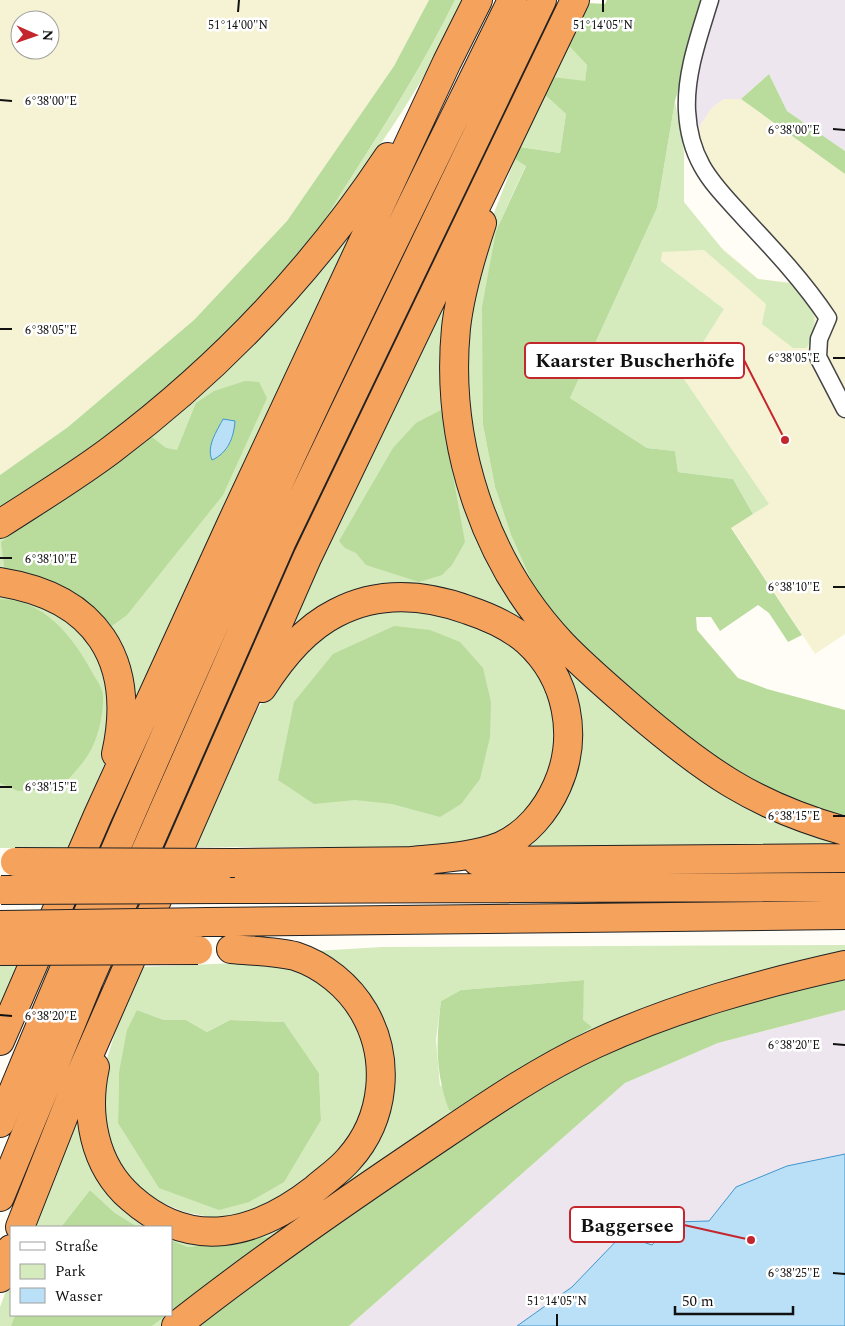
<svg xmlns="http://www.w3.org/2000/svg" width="845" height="1326" font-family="Spectral,serif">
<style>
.industrial{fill:#eee6ef}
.farmland{fill:#f6f3d4;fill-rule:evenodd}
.green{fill:#d5ebbd;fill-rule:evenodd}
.forest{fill:#b9dc9c}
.water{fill:#b9e0f7;stroke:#3f96cf}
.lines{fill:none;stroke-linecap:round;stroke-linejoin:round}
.minor-casing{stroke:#444;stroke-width:19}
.motorway-casing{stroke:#222;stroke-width:30}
.minor{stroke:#fff;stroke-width:16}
.motorway{stroke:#f5a25d;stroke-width:28}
.motorway-bridge-casing{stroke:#222;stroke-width:30;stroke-linecap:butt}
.motorway-bridge{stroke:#f5a25d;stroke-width:28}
.ticks{fill:none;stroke:#111;stroke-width:2}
.ticks-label{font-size:12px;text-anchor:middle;fill:#111;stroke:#fff;stroke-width:5;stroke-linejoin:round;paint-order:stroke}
.leader{fill:none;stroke:#c4262e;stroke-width:2}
.callout-dot{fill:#c4262e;stroke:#fff;stroke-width:2}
.callout{fill:#fff;stroke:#c4262e;stroke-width:2}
.callout-label{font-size:20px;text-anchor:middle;font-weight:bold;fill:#111}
</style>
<rect width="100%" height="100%" fill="#fffdf5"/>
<path class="industrial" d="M717,0H845V151L787,111L769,74L741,99H724L712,108L696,132L695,89L704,43Z
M845,1010V1326H349L625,1083L718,1043Z"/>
<path class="farmland" d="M0,0H429L394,66L287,221L194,320L68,427L0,475ZM20,20H50V50H20Z
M724,99H741L845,174V634L815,654L731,527L768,504L682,376L724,309L639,244L714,241L758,279L815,285L713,170L703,153L696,132L712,108Z"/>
<path class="green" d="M455,0H465C422,89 366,168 306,247C358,166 413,86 455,0Z
M568,45L587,65L585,82L553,77Z
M545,95L566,114L560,153L520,147Z
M675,101L684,152V202L724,251L758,279L795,284C814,311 821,316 807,348H793L762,324L766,304L704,250L662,252L661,261L724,309L682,376L769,504L753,514L733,479L678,472L675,451L647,448L570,398L657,208Z
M515,159L526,165L496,231L483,425L495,487L511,535L540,600L522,572L487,498L465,399L467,327L492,218Z
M368,200L136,698L129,697L117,653L0,576V532L60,494Z
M452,280L447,361L504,577L845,844L512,851L555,809L566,678L432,590L291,635L287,630Z
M0,594L27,598L75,625L93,647L107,678L108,753L97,786L72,848H0Z
M380,608L442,612L499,634L535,665L553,701L557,745L542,791L522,817L506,829L487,839L448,847H190L250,720L274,686L322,634Z
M845,945V954L168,1326H152L167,1315H171V1312L275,1237L188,1247L171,1240V1232L209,1239L345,1174L389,1080L315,951L382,947ZM584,980L582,1020L440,1086L436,1040L441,1001L461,990Z
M263,962L286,966L310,974L341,999L365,1038L370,1095L351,1141L287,1196L235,1217H210L184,1212L161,1202L136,1186L118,1163L104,1132L106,1062L119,1020L142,967ZM137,1010L164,1020H186L207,1032L230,1020L284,1022L319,1073L321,1119L283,1182L159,1187L118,1122L119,1072Z
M0,963H21L0,1013Z
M80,1119L161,1227H138L115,1213L90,1190L61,1227H31L74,1120Z
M11,1277V1315H15L11,1326H0V1307Z"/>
<path class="forest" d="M429,0H455C425,61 389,119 352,176C337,199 323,224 306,246C286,273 261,298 237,322C165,394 86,454 0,509V475L68,427L194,320L287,221L394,66Z
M607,0H703L675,101L657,208L570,398L647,448L675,451L678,472L733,479L753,514L731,528L802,635L788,642L769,613L758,605L720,631L711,617H696L697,630L738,678L767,689L845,710V818L811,809L724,767L601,667L540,600L511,535L495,487L483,425L482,307L496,231L526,166L515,159L520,147L560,153L566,114L545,95L553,77L585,81L587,65L568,45L588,3L605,4Z
M769,74L787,111L845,151V174L741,99Z
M245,381L259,382L267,398L223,495L127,615L109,628L5,573L1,542L137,443L152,437L166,448L177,450L196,403L214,391Z
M441,410L465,542L452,565L442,575L419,582L366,565L356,553L345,548L339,541L393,448L416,423Z
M0,599C44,599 73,637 92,672C95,678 103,688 103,696C104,713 98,740 88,755C80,768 68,779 58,790L18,791L0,783Z
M394,626L430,630L460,642L483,668L491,702L490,737L480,779L461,804L440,817L392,804L355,800L314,804L278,780L294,702L333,654Z
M845,972V1010L718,1043L625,1083L349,1326H194L441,1150L560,1074L686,1017Z
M584,980L583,1020L592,1027L547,1054L459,1112L449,1110C435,1072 436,1041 441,1001L461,990Z
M137,1010L164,1020H186L207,1032L230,1020L284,1022L319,1073L321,1120L284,1182L249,1202L219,1210L159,1188L118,1123L119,1072L127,1030Z
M90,1190L115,1213L138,1227H61Z
M276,1236L171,1312V1240L188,1247Z
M15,1315H167L152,1326H11Z"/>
<path class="water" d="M223,419L235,421C234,437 228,453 212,460C206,446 217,431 223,419Z
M845,1154V1326H517L572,1287L622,1235L652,1245L673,1222L709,1221L736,1187L787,1166Z"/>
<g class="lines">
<g class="minor-casing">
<path id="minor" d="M710,0C699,36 685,74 687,111C688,130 693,150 702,166C713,186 730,202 745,219C775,251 804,282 828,318L819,339L818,357L845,409"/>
</g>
<g class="motorway-casing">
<path id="motorway" d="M482,223C471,256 460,292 456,328C445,441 483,560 562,644C584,667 609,688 633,709C704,770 754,806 845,831
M0,524C37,500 75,477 111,450C219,369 313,270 388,157
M0,582C96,597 137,660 116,754
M262,688C281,658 304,629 336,613C378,591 424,594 468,610C489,617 510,626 527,641C568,678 579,737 557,786C546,811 526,835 501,846C473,857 441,858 412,861
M477,861L845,858
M235,863L429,861
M222,889L845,887
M209,922L845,915
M0,1041L98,815L232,522L447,62L478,0
M95,1067C85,1113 93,1165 131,1198C192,1252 256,1235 315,1189C326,1179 339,1171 349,1159C385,1119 391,1059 364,1012C349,986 323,965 295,956C275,951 252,951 231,949
M0,1123C81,926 166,731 254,537C336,356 425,178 512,0
M0,1197L89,980L281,543L542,0
M20,1227L78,1080L307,558L575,0
M0,1278L11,1249
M176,1326C252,1266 331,1211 411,1157C471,1117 530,1074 595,1044C675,1007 760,984 845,965"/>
</g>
<use href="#minor" class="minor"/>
<use href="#motorway" class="motorway"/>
<g class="motorway-bridge-casing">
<path id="motorway-bridge" d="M15,862L235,863
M1,890L222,889
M0,925L209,922
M0,951L198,950"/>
</g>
<use href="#motorway-bridge" class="motorway-bridge"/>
</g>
<path class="ticks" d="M238,12L239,0M603,12V0M0,100L12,101M833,129L845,130M0,329H12M833,358H845M0,558H12M833,587H845M0,787H12M833,816H845M0,1015L12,1016M833,1044L845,1045M833,1273L845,1274M557,1326V1314"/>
<g class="ticks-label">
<text x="238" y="29">51°14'00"N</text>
<text x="603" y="29">51°14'05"N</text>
<text x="51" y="105">6°38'00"E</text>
<text x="794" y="134">6°38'00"E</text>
<text x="51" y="334">6°38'05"E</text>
<text x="794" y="362">6°38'05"E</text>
<text x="51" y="563">6°38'10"E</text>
<text x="794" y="591">6°38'10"E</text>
<text x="51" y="791">6°38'15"E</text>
<text x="794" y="820">6°38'15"E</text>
<text x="51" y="1020">6°38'20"E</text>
<text x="794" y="1049">6°38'20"E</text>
<text x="794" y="1277">6°38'25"E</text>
<text x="557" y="1305">51°14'05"N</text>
</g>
<path class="leader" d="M785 440L744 360M751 1240L684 1225"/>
<g class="callout-dot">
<circle cx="785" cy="440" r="5"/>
<circle cx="751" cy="1240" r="5"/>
</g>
<g class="callout">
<rect x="525" y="343" width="219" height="35" rx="5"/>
<rect x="570" y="1207" width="114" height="35" rx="5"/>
</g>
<g class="callout-label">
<text x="635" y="367">Kaarster Buscherhöfe</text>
<text x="627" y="1232">Baggersee</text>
</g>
<rect x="10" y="1226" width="162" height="90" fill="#ffffff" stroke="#a0a0a0"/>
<rect x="20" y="1242" width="25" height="8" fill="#ffffff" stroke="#a0a0a0"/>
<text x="55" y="1251" font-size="15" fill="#111111">Straße</text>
<rect x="20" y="1264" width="25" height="15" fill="#d5ebbd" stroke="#a0a0a0"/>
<text x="55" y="1276" font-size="15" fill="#111111">Park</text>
<rect x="20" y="1288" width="25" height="15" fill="#b9e0f7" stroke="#a0a0a0"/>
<text x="55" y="1301" font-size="15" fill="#111111">Wasser</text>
<g transform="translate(35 35) rotate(92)"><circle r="24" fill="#ffffff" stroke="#a0a0a0"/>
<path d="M0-4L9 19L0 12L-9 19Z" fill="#c4262e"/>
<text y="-8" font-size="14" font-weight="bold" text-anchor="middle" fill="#111111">N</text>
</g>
<path d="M675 1306v8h118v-8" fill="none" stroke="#111111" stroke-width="2.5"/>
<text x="682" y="1306" font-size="15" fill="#111111" stroke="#ffffff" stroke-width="4" paint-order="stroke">50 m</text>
</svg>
